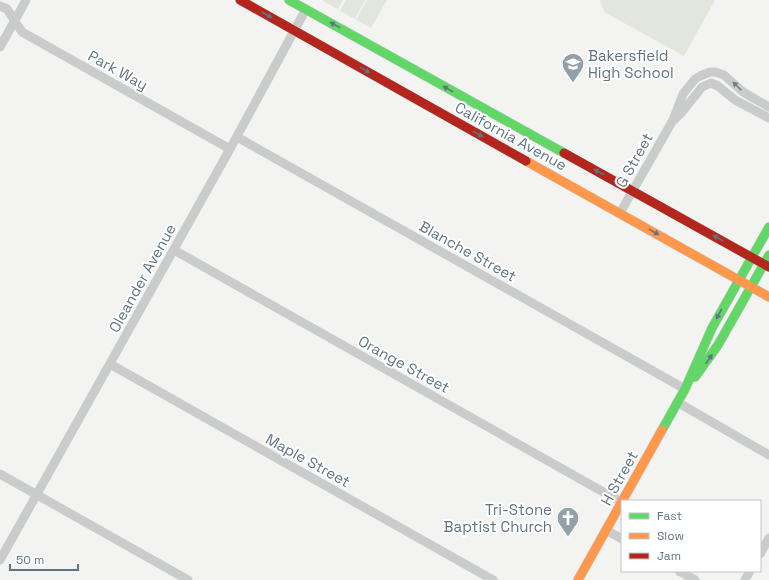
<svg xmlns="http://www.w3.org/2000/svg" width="769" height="580" font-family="'Space Grotesk',sans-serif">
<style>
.green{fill:#e2e6df}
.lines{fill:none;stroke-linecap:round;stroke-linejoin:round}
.fast-casing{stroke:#cfd1d1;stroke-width:10}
.slow-casing{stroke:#cfd1d1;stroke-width:10}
.jam-casing{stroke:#cfd1d1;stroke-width:10}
.street{stroke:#cacccc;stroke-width:9}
.fast{stroke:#63d668;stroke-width:9}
.slow{stroke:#ff974d;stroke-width:9}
.jam{stroke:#b3261e;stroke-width:9}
.oneway{fill:#617482}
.oneway2{fill:#6c7d89}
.labels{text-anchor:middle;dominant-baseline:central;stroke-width:4;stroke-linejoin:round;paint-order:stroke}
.poi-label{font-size:15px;fill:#617482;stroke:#fff;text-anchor:start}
.street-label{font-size:15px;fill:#617482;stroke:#fff}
</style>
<rect width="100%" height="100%" fill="#f3f3f1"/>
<path class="green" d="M324,0H343L338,9L323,1Z
M346,0H365L355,19L340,11Z
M367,0H387L371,28L356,20Z
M600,0H715L684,56L604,12Z"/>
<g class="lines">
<g class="fast-casing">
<path id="fast" d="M289,0L564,153
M695,377L718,345L769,255
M662,430L685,389L712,328L769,227"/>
</g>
<g class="slow-casing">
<path id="slow" d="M526,161L769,297
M578,580L662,430"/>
</g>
<g class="jam-casing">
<path id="jam" d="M240,0L526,161
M564,153L769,267"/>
</g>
<path class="street" d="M0,6L7,9L22,32L230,149
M0,47L26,0
M674,120L682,112L702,87L711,83L718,86L735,100L769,118
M237,137L685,389
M620,213L673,120L683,94L695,79L700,76L710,72H715L724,75L743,92L769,107
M174,250L621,502
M110,364L493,580
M677,402L769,455
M0,474L188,580
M606,530L622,539
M760,554L769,538
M0,560L230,149L306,9
M679,571L695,580
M745,580L750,571"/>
<use href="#fast" class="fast"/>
<use href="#slow" class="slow"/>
<use href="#jam" class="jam"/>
</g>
<defs><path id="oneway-solid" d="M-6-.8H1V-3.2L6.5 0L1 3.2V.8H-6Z"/></defs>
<g class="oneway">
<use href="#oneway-solid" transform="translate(267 15) rotate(30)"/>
<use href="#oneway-solid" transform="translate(335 25) rotate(-151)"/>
<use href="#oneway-solid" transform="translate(365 70) rotate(29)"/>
<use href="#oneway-solid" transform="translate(448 89) rotate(-151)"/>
<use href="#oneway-solid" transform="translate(478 134) rotate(29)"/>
<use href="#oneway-solid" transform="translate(599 172) rotate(-151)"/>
<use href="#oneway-solid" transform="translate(654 232) rotate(29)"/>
<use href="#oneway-solid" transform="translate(718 238) rotate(-151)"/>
<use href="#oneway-solid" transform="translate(719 314) rotate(119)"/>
<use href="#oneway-solid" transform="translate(709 359) rotate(-55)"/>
</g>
<use class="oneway2" href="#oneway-solid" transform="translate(737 86) rotate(-135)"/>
<defs>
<g id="school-pin" transform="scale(1.15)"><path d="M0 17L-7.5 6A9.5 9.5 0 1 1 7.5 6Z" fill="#94a0a9" stroke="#fff"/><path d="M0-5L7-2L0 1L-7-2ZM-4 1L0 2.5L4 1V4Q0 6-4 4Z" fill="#fff"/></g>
<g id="church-pin" transform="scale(1.15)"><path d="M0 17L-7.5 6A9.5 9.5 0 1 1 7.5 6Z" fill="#94a0a9" stroke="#fff"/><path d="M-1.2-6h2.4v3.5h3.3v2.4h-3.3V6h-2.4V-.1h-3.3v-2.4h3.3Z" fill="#fff"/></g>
</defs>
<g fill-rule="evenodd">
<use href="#school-pin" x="573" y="64"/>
<use href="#church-pin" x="568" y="518"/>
</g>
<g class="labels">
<g class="poi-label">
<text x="588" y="55">Bakersfield<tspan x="588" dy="17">High School</tspan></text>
<text x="552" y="509" text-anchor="end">Tri-Stone<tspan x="552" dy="17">Baptist Church</tspan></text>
</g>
<g class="street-label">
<text transform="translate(118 70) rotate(29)">Park Way</text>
<text transform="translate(511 136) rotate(29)">California Avenue</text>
<text transform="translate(634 160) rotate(-61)">G Street</text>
<text transform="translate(468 251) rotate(29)">Blanche Street</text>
<text transform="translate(142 278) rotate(-61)">Oleander Avenue</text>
<text transform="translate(404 364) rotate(29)">Orange Street</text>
<text transform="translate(308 460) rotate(29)">Maple Street</text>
<text transform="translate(619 478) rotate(-61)">H Street</text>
</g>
</g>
<rect x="621" y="500" width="140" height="72" fill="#ffffff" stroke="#c0c7cd"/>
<rect x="629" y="513" width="20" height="6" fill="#63d668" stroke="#c0c7cd"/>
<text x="657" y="520" font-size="12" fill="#617482">Fast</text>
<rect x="629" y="533" width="20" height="6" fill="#ff974d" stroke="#c0c7cd"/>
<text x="657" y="540" font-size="12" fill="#617482">Slow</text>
<rect x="629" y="553" width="20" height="6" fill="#b3261e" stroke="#c0c7cd"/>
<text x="657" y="560" font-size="12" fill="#617482">Jam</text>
<path d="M10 564v6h68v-6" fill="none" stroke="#617482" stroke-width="2"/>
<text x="16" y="564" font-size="12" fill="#617482" stroke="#ffffff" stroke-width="3" paint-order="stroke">50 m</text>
</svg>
